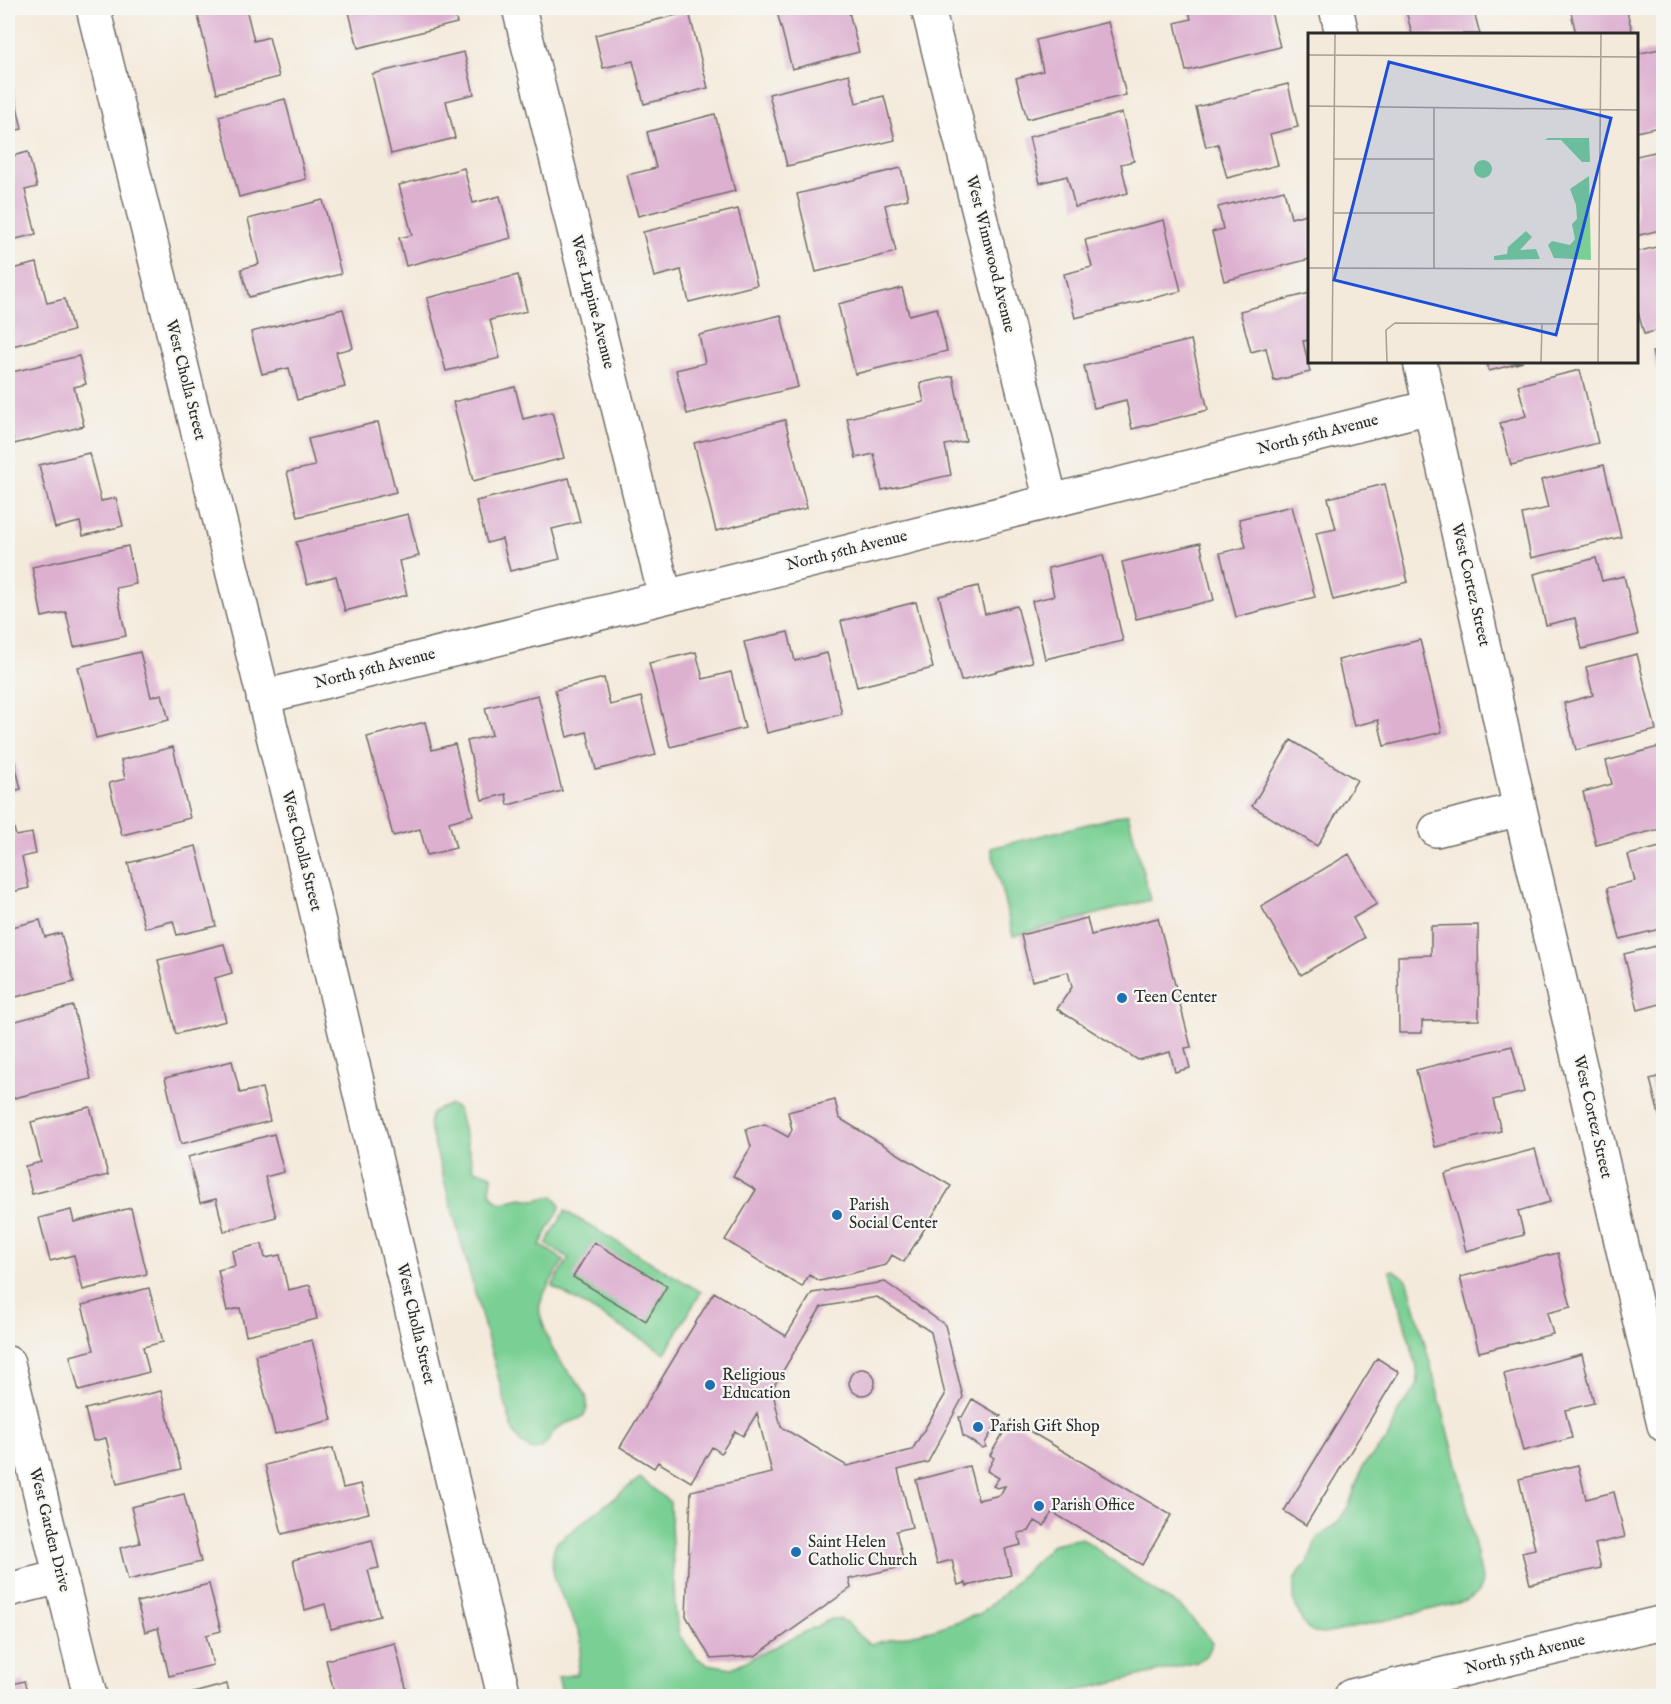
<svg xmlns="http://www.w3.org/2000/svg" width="1671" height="1704" font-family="'IM FELL English',serif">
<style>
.green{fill:#7ad094;stroke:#527e60;stroke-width:1.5}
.building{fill:#ddb0d0;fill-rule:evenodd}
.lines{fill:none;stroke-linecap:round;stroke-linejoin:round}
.minor-casing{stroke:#716e69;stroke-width:36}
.minor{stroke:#fff;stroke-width:33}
.poi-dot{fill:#1f6fb2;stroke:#f6f6f2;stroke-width:2}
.labels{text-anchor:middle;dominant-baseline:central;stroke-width:4.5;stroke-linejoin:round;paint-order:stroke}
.street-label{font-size:16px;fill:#2b2b2b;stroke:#f6f6f2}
.poi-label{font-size:16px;fill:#2b2b2b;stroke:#f6f6f2;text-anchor:start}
.inset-road{fill:none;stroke:#a49e95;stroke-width:1.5}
.view{fill:#1d4ed8;fill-opacity:0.15;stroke:#1d4ed8;stroke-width:3}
.inset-edge{fill:none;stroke:#2b2b2b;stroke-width:3}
</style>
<rect width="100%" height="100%" fill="#f6f6f2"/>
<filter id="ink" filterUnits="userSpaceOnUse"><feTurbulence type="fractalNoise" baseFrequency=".0167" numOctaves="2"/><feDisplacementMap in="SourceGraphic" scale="12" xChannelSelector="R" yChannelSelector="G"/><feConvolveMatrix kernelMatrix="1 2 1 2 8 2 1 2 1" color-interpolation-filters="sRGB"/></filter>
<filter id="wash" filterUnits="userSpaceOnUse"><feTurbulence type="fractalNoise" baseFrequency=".008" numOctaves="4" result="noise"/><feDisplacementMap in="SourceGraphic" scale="24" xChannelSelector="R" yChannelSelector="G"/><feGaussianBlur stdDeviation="1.35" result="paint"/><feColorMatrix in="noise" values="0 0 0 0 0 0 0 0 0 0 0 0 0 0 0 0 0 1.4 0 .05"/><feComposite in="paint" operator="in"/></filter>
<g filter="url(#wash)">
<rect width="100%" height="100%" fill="#f4eadb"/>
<path class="green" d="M1128,814L1150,900L1013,936L991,848Z
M450,1105L458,1109L474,1170L490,1174L492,1176L490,1192L495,1200L502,1203L521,1198L535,1200L553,1196L558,1201L560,1208L540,1245L564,1260C556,1274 543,1290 540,1305C538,1311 541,1318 543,1323C549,1346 556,1357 571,1375C579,1384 587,1391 587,1403C588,1425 567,1418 555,1430C551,1434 549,1441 545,1445C531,1458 519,1442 513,1431L429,1125L431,1115L436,1110Z
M565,1211L701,1292L665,1353L552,1286L569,1258L546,1244Z
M1394,1270L1407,1280L1409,1285L1461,1479L1482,1579C1481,1591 1476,1595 1466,1601L1344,1630L1324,1634L1315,1633L1309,1629L1304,1625L1297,1609L1294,1600V1583L1296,1576L1308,1562L1317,1538L1329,1530L1340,1519L1349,1505L1363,1466L1390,1436L1398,1411L1416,1388L1418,1382L1417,1368L1390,1271Z
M640,1478L670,1502L675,1610L679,1635L697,1658L707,1664L732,1668L831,1619C852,1616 853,1638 871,1644L935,1629L979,1614L1000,1597L1053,1544L1082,1538L1161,1596L1180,1606L1212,1641C1211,1652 1206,1656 1197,1662L1056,1696H563L558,1677L577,1674C579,1662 583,1648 580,1636C571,1607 542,1575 556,1543Z"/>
<g id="blocks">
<path class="building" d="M196,8H246L254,41L269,37L279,77L217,93Z
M348,8H453L457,23L358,48Z
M776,8H848L859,52L792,69Z
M1188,8H1240L1241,10L1253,8H1270L1280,47L1186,71L1175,23L1191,19Z
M1419,8H1473L1480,34H1412L1406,11Z
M1570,8H1626L1633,34H1576Z
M689,12L708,88L644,104L633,61L603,68L595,35Z
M1108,22L1126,95L1027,119L1016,78L1043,71L1036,40Z
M1664,48V126L1636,132V54Z
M464,52L474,94L446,101L455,138L391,154L372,74Z
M849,74L856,103L884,96L895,140L787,166L769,94Z
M1288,84L1298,127L1270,134L1278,165L1227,178L1218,144L1206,147L1196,107Z
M13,88L22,129L8,132V89Z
M285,99L306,179L239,197L219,116Z
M1122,113L1134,161L1121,164L1128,193L1075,207L1067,176L1040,183L1029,137Z
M715,114L735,191L638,216L627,175L656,168L647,132Z
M1664,150V229L1636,236V156Z
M28,152L37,187L25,190L36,234L8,241V157Z
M464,168L473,203L500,196L511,238L406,266L399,238L412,235L399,185Z
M901,168L908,199L885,205L896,252L816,272L797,194Z
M1284,190L1291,218L1310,213V259L1224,281L1212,232L1223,229L1218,207Z
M323,200L341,274L249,297L241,269L259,264L248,219Z
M738,209L757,285L689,302L681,270L654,277L643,232Z
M1164,220L1181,291L1075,318L1064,274L1092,267L1085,240Z
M1664,245V329L1644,334L1636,305V252Z
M37,263L47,303L65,299L73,331L8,347V270Z
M518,275L527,311L490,320L500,358L446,371L427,298Z
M902,288L909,315L937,308L947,351L855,374L838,304Z
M1310,293V340L1303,341L1310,372L1274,381L1266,348L1251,352L1240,311Z
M343,309L353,348L336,352L345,387L297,400L289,368L262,374L251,332Z
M781,315L798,387L687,414L676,370L705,363L699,335Z
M1191,340L1208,410L1132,429L1126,400L1094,408L1084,366Z
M1664,349V394H1663L1652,352Z
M79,356L86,384L74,387L84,426L14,444L8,416V373Z
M1487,362H1523L1489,371Z
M1580,370L1598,443L1511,465L1500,423L1526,416L1518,385Z
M953,376L966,441L945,445L951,475L882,490L874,454L856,458L847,418L924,402L920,383Z
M515,387L523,419L552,412L564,458L473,481L453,402Z
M785,420L807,508L716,531L694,443Z
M378,422L396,492L298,517L287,472L315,466L308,439Z
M89,453L101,501L116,498L123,526L83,536L80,522L55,528L39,465Z
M1604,465L1621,537L1531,558L1522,514L1548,508L1541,480Z
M569,478L580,522L552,529L560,559L510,571L502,539L487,543L476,501Z
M1385,484L1408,582L1333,600L1316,533L1336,529L1328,498Z
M1292,506L1315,597L1236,617L1220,553L1246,547L1239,519Z
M408,514L419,556L399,561L407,595L345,611L336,576L307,584L296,542Z
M1200,543L1214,600L1136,619L1122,562Z
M128,546L136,584L116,588L126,636L74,647L66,612L42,617L32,567Z
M1103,555L1123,641L1045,659L1032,601L1054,596L1048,568Z
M1596,558L1602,581L1624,576L1638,635L1582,649L1575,618L1546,625L1534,574Z
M978,586L985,614L1017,606L1032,662L961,681L939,596Z
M916,602L933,668L857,687L841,621Z
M788,632L795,661L827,653L842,714L767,733L744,642Z
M1420,640L1442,732L1384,746L1378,720L1354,726L1338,660Z
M140,652L151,697L162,694L169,720L96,738L78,667Z
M696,652L703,679L731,672L745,728L670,747L649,663Z
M1637,654L1656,730L1576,750L1564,703L1593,695L1586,667Z
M604,678L610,705L641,697L656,755L596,770L587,732L567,737L555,690Z
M538,695L562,791L508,805L506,794L482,800L467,741L492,735L485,708Z
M425,722L432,750L455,744L473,815L449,822L456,848L427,855L420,829L393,836L367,737Z
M1291,740L1357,780L1317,846L1252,806Z
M1662,746L1664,828L1596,845L1583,792L1612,784L1606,761Z
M11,747L21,789L8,792V748Z
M173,747L190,818L122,835L109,783L125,779L121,760Z
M11,817L16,836L32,833L36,854L22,857L29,888L8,893V818Z
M196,846L216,926L177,935L173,921L145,928L128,863Z
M1664,846V928L1620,939L1607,888L1635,881L1628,855Z
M1349,854L1377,904L1353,918L1364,938L1301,975L1261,906Z
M1087,918L1091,935L1158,918L1191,1047L1185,1048L1190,1068L1175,1072L1170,1052L1138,1060L1057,1009L1072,987L1068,972L1032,981L1021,935Z
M40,920L45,937L61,933L74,982L8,999V928Z
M1478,925L1479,1020L1422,1021V1033H1399L1398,956L1431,955V926Z
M224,944L232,973L215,978L226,1021L176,1034L158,960Z
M1664,944V1003L1638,1010L1624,954Z
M73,1006L91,1079L10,1099L8,1088V1023Z
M1512,1046L1524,1092L1493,1100L1501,1131L1435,1147L1416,1070Z
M232,1061L240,1093L262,1088L270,1121L181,1144L165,1078Z
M1664,1075V1131H1663L1650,1079Z
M835,1100L839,1118L951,1186L904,1262L892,1255L886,1265L820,1281L809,1275L802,1287L725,1240L756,1190L733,1176L751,1147L746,1129L765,1124L788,1137L792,1130L788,1112Z
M90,1107L108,1175L32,1194L25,1166L41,1162L31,1122Z
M274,1134L284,1172L265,1177L276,1217L224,1231L216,1199L200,1203L188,1157Z
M1535,1149L1550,1202L1518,1211L1524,1235L1466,1251L1445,1174Z
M131,1208L147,1274L83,1290L74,1255L50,1261L39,1218L71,1210L74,1222Z
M594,1242L667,1286L646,1321L573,1277Z
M262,1244L265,1258L280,1255L288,1290L310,1285L317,1319L246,1335L240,1308L227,1311L218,1270L235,1266L232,1251Z
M1558,1253L1571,1307L1547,1313L1553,1334L1479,1352L1460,1277Z
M885,1282L945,1325L963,1397L928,1462L898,1470L912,1527L896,1531L905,1566L849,1579L851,1588L755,1656L711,1659L686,1616L691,1491L772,1473L757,1413L743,1436L735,1431L721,1453L712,1447L691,1482L658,1462L654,1468L620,1447L714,1292L786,1336L812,1293ZM877,1297L931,1332L945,1395L912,1450L847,1466L781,1427L772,1389L821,1307Z
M149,1288L163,1342L143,1347L149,1372L79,1391L70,1356L94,1350L82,1305Z
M312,1340L332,1420L275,1434L255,1355Z
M1582,1354L1594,1403L1565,1410L1572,1438L1523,1451L1504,1374Z
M1377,1358L1399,1372L1306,1525L1284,1511Z
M849 1382a13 13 0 1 1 26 0a13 13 0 1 1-26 0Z
M161,1391L181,1469L117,1484L106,1438L93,1441L85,1409Z
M972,1399L1001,1416L985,1443L986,1447L982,1448L963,1436L959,1417H962Z
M1011,1420L1171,1515L1142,1565L1052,1512L1044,1526L1035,1521L1029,1531L1018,1533L1021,1545L1005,1549L1011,1575L967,1586L966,1583L958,1585L952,1560L937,1564L916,1480L969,1466L978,1500L1000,1495L1005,1486L997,1488L993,1486L999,1478L987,1471L994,1458L990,1455Z
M333,1448L343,1488L361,1484L369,1513L282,1534L265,1465Z
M1578,1465L1586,1499L1614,1492L1625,1537L1595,1544L1601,1568L1530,1584L1522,1552L1535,1549L1519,1479Z
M184,1494L201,1562L128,1580L120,1548L140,1543L131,1507Z
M372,1540L379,1568L368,1570L380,1616L331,1629L325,1604L305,1610L293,1560Z
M209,1584L221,1631L206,1635L213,1665L169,1676L158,1628L145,1632L137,1602Z
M395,1643L408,1696H335L326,1660Z
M24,1681L28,1696H8V1685Z
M227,1684L230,1696H182Z"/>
</g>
</g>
<g filter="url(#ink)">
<use href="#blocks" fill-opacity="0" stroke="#716e69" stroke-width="1.5"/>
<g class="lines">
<g class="minor-casing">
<path id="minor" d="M93,8L311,889L504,1696
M519,8L665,596
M928,8L1051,501
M1336,8L1342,34
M1420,362L1520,809L1664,1425
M263,697L1430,407
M1436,830L1520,809
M8,1363L90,1696
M8,1590L60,1577
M1351,1696L1664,1622"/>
</g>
<use href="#minor" class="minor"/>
</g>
</g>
<g class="poi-dot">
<circle cx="1122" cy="998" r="6"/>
<circle cx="837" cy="1215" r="6"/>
<circle cx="710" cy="1385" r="6"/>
<circle cx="978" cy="1427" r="6"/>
<circle cx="1039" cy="1506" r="6"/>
<circle cx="796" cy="1552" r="6"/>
</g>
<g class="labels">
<g class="street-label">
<text transform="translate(990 254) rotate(76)">West Winnwood Avenue</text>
<text transform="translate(592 302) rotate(76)">West Lupine Avenue</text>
<text transform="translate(185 380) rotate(76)">West Cholla Street</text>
<text transform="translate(1318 435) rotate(-14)">North 56th Avenue</text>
<text transform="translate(847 551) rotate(-14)">North 56th Avenue</text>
<text transform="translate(1470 585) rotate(77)">West Cortez Street</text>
<text transform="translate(375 669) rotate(-14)">North 56th Avenue</text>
<text transform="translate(301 851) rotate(76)">West Cholla Street</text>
<text transform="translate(1592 1117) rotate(77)">West Cortez Street</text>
<text transform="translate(415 1324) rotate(77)">West Cholla Street</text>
<text transform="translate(49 1530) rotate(76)">West Garden Drive</text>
<text transform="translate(1525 1655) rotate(-14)">North 55th Avenue</text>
</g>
<g class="poi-label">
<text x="1134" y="998">Teen Center</text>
<text x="849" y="1206">Parish<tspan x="849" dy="18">Social Center</tspan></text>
<text x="722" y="1376">Religious<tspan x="722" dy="18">Education</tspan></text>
<text x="990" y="1427">Parish Gift Shop</text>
<text x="1051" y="1506">Parish Office</text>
<text x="808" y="1543">Saint Helen<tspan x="808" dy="18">Catholic Church</tspan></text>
</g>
</g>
<g transform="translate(1308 33)">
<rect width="330" height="330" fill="#f4eadb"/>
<path d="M240,105H281L282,129H274L253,107H237ZM166 136a9 9 0 1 1 18 0a9 9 0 1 1-18 0ZM281,143L283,227L246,225L240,212L244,208L262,212L267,206L264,191L269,186L268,172L262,156ZM218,198L224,204L212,217L228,216L232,226L186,227V223L199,221L200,214Z" fill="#7ad094"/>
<path class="inset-road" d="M0,22L330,24M0,73L330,77M26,126H126M26,180H126M0,235L330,236M126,235V74M24,329L27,1M79,329L78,297L87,290L290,291M233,329L234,290M290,329L293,1"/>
<path class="view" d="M81,29L303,85L248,302L26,247Z"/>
<rect width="330" height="330" class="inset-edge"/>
</g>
<rect width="1671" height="1704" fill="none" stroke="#f6f6f2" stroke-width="30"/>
</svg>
